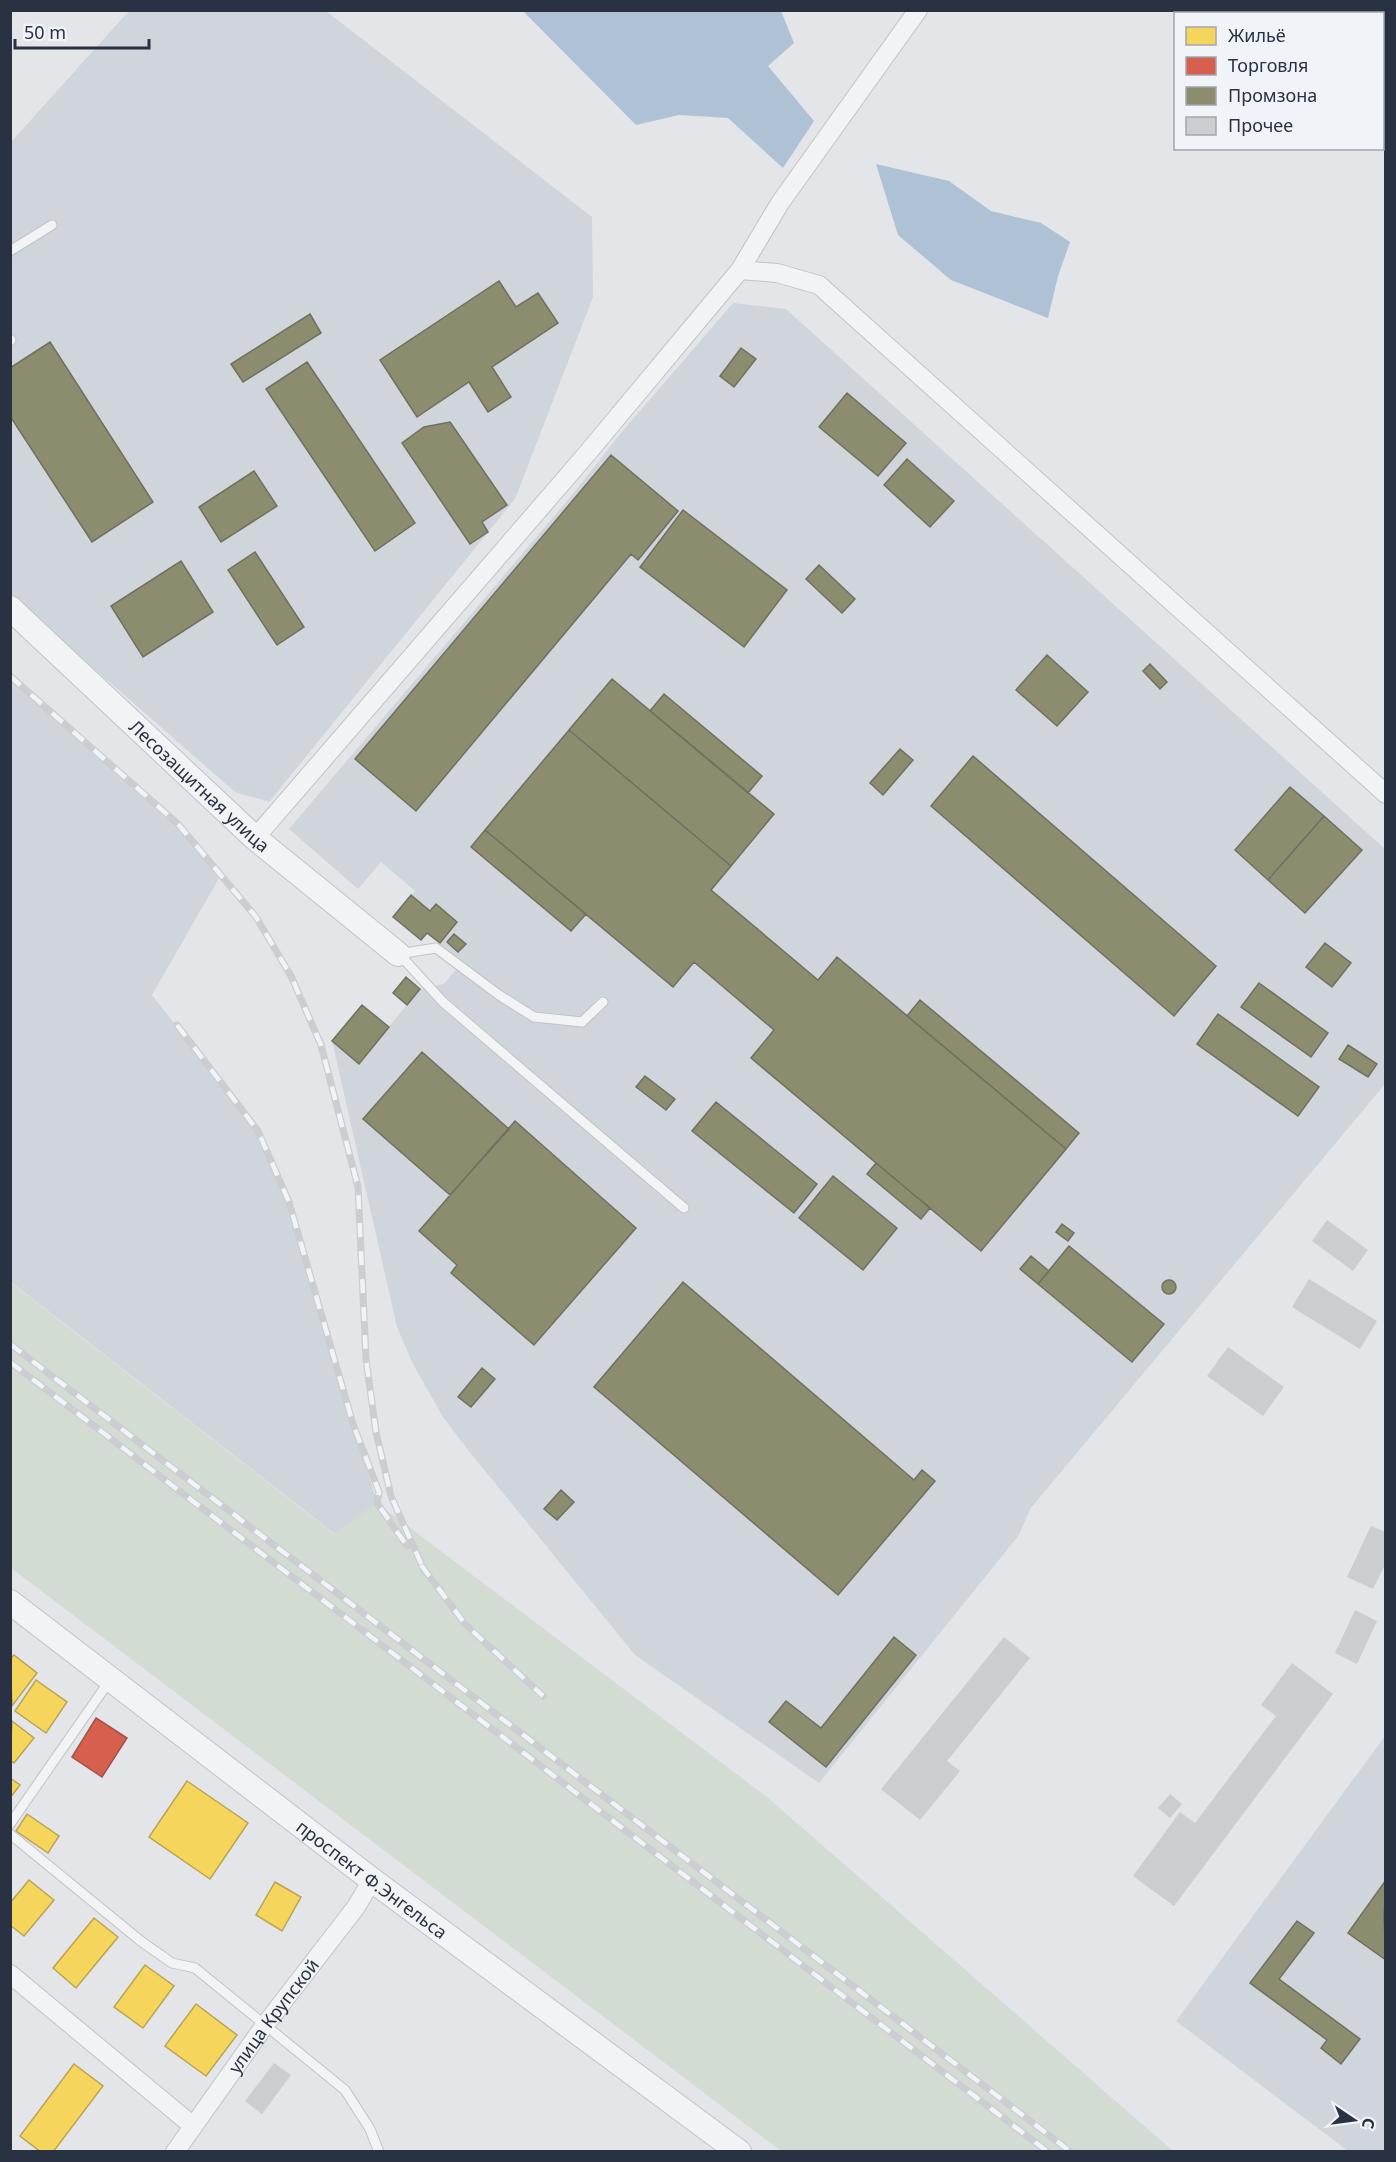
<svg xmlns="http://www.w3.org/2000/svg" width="1396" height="2162" font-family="'Noto Sans',sans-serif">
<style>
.built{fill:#d0d4db}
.green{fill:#d3dcd3}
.water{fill:#afc1d5}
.homes{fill:#f6d55c;stroke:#b8a454;stroke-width:1.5}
.shops{fill:#d6604d;stroke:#a2524a;stroke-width:1.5}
.industry{fill:#8c8c6e;stroke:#6e7161;stroke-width:1.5}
.building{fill:#cbcdd0}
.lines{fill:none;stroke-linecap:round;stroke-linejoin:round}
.service-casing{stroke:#c1c3c6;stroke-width:11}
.minor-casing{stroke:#c1c3c6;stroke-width:20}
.tertiary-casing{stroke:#c1c3c6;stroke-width:26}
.service{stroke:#f2f3f5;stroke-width:9}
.minor{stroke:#f2f3f5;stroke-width:18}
.tertiary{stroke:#f2f3f5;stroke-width:24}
.rail-casing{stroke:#cbcdd0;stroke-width:7}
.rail{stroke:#f0f3f8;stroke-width:4.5;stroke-dasharray:14;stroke-linecap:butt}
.labels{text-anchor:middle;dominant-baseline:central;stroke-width:6;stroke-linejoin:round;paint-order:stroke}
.street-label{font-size:18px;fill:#283243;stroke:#f0f3f8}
</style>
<rect width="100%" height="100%" fill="#e3e5e8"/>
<path class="built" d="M129,11H326L592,217L593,297L515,499L269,802L235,792L11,596V142Z
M733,303L786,309L1385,849V1084L1030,1509L1019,1535L819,1783L635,1655L468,1450L443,1417L413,1364L397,1327L332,1041L359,1063L420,989L444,984L462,962L427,933L421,940L393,917L415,891L381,862L358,889L289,829L572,495L621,433Z
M10,676L178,824L222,873L152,995L258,1131L289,1202L377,1503L335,1534L11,1282Z
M1385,1736V2151H1348L1176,2021Z"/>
<path class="green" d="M10,1282L334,1534L377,1503L767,1797L1173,2151H781L11,1568Z"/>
<path class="water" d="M523,11H781L794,43L768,66L814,121L783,168L728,118L679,115L636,125Z
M876,164L949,181L991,211L1041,223L1070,242L1058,276L1048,318L951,280L898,235Z"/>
<path class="homes" d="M14,1655L37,1673L12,1706L10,1659Z
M36,1680L67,1702L46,1733L15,1711Z
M12,1721L34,1738L14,1763L10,1760Z
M10,1778L20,1785L10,1798Z
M187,1781L248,1823L210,1879L149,1837Z
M27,1814L59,1836L48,1853L16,1831Z
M29,1880L54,1900L24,1936L10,1925V1903Z
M275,1882L301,1897L282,1931L256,1915Z
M94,1918L118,1937L76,1988L53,1968Z
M145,1965L174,1986L143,2028L114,2007Z
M196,2004L237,2035L206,2076L165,2046Z
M74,2064L103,2086L53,2152H41L20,2136Z"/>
<path class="shops" d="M96,1718L127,1738L102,1777L72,1757Z"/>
<path class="industry" d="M499,281L516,307L538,293L558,323L492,367L511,397L488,412L469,382L417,417L380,360Z
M310,314L321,333L243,382L231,364Z
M50,342L153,502L92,542L10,416V368Z
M741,348L756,359L734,387L720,376Z
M307,362L415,523L375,551L266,389Z
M847,393L906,443L878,476L819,427Z
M450,422L507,505L482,522L488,532L470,544L402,443L424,427Z
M611,455L678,511L638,560L631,554L416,811L355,759Z
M907,459L954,501L930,527L884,485Z
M254,471L277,506L221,542L199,507Z
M683,510L787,590L744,647L640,567Z
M255,552L304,627L277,645L228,570Z
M181,561L213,612L143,657L111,606Z
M819,565L855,599L842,613L806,579Z
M1047,655L1088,692L1057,726L1016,690Z
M1150,664L1167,682L1160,689L1143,671Z
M612,679L774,814L731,866L569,730Z
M664,694L762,776L748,793L650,711Z
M569,730L731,866L711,890L818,980L837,957L1066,1149L981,1251L751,1058L774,1030L694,962L673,987L485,830Z
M900,749L913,760L883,795L870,783Z
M973,756L1216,966L1174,1016L931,806Z
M1290,787L1324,816L1268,880L1235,850Z
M1324,816L1362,850L1305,913L1268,880Z
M485,830L586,914L571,931L471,847Z
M411,895L430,911L436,904L457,922L440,943L427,933L421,940L393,917Z
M454,934L466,944L458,952L447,942Z
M1325,943L1351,963L1332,987L1306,967Z
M406,977L420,989L407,1005L393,993Z
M1259,983L1328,1033L1311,1057L1241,1007Z
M920,1000L1079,1133L1066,1149L907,1016Z
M362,1005L389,1027L359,1064L332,1041Z
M1218,1014L1319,1087L1298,1116L1197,1044Z
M1348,1045L1377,1064L1368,1077L1339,1059Z
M422,1052L509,1129L450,1195L363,1119Z
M645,1076L675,1099L666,1110L636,1087Z
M716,1102L817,1184L794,1213L692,1131Z
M515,1121L636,1228L534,1345L451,1273L457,1265L419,1231Z
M876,1163L930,1208L921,1219L867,1174Z
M833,1176L897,1228L863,1270L799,1218Z
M1062,1224L1074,1233L1068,1241L1056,1232Z
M1069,1246L1164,1324L1132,1362L1038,1284Z
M1031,1256L1049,1271L1038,1284L1020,1269Z
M1162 1287a7 7 0 1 1 14 0a7 7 0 1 1-14 0Z
M683,1282L914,1480L922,1470L935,1481L838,1595L594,1387Z
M482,1368L495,1379L471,1407L458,1397Z
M561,1490L574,1502L557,1520L544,1509Z
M894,1637L916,1655L826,1767L769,1722L786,1701L821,1728Z
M1386,1880L1384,1917L1386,1960L1348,1933Z
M1297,1921L1314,1933L1279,1979L1360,2039L1341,2064L1321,2048L1327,2040L1250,1983Z"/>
<path class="building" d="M1327,1220L1368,1250L1353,1271L1312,1241Z
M1309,1279L1377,1321L1360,1349L1292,1307Z
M1228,1347L1284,1387L1263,1416L1207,1376Z
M1371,1526L1386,1532V1563L1373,1589L1347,1577Z
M1355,1610L1377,1621L1357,1664L1335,1653Z
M1004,1637L1030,1658L947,1761L960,1771L920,1820L881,1789Z
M1292,1663L1333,1694L1174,1906L1133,1876L1180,1812L1195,1823L1276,1716L1261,1705Z
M1170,1794L1182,1804L1170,1818L1158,1808Z
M274,2063L291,2075L262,2114L245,2101Z"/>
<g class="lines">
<g class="service-casing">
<path id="service" d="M10,251L52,225
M10,341L11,340
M398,954L436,948L499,995L534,1017L582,1022L603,1002
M400,955L443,1002L684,1208
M10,1824L110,1680
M10,1834L142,1942L172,1963L195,1968L345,2090L370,2129L379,2152"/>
</g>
<g class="minor-casing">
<g id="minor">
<path d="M740,270L780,203L918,10"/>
<path d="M255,838L585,456L740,270L777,273L819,285L1386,794"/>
<path d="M10,1974L193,2126"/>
<path id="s1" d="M175,2152L265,2025L356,1907L372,1880"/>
</g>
</g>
<g class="tertiary-casing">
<g id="tertiary">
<path id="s2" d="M10,608L255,838L398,954"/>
<path id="s3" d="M10,1602L372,1880L739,2152"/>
</g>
</g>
<use href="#service" class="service"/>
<use href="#minor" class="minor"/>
<use href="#tertiary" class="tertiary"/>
<g class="rail-casing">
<path id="rail" d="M10,676L178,824L256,917L291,976L321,1045L358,1187L366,1359L376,1432L391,1496L424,1570
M177,1025L258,1131L289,1202L353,1424L379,1492L377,1503L407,1546
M10,1344L1071,2152
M10,1362L1048,2152
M421,1565L465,1624L543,1696"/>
</g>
<use href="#rail" class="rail"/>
</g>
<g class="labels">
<g class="street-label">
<text stroke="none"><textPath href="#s2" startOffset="260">Лесозащитная улица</textPath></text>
<text stroke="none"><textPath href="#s3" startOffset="456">проспект Ф.Энгельса</textPath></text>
<text stroke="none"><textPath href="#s1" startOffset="168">улица Крупской</textPath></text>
</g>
</g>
<rect width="1396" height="2162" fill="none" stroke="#283243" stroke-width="24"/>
<rect x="1174" y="12" width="210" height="138" fill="#f0f3f8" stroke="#a0a6b0" stroke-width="1.5"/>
<rect x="1186" y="27" width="30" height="18" fill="#f6d55c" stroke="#a0a6b0" stroke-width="1.5"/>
<text x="1228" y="42" font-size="18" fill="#283243">Жильё</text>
<rect x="1186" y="57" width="30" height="18" fill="#d6604d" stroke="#a0a6b0" stroke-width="1.5"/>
<text x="1228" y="72" font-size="18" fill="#283243">Торговля</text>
<rect x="1186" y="87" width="30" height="18" fill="#8c8c6e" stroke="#a0a6b0" stroke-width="1.5"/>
<text x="1228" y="102" font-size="18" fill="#283243">Промзона</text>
<rect x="1186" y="117" width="30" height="18" fill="#cbcdd0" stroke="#a0a6b0" stroke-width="1.5"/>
<text x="1228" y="132" font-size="18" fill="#283243">Прочее</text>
<g transform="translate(1354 2120) rotate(103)" stroke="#f0f3f8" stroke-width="4.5" paint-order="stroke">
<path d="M0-4.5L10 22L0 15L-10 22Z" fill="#283243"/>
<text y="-9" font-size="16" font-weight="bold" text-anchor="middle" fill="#283243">С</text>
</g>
<path d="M15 39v9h134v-9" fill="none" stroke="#283243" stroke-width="3"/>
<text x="24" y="39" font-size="18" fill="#283243" stroke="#f0f3f8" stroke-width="4.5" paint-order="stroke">50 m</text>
</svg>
